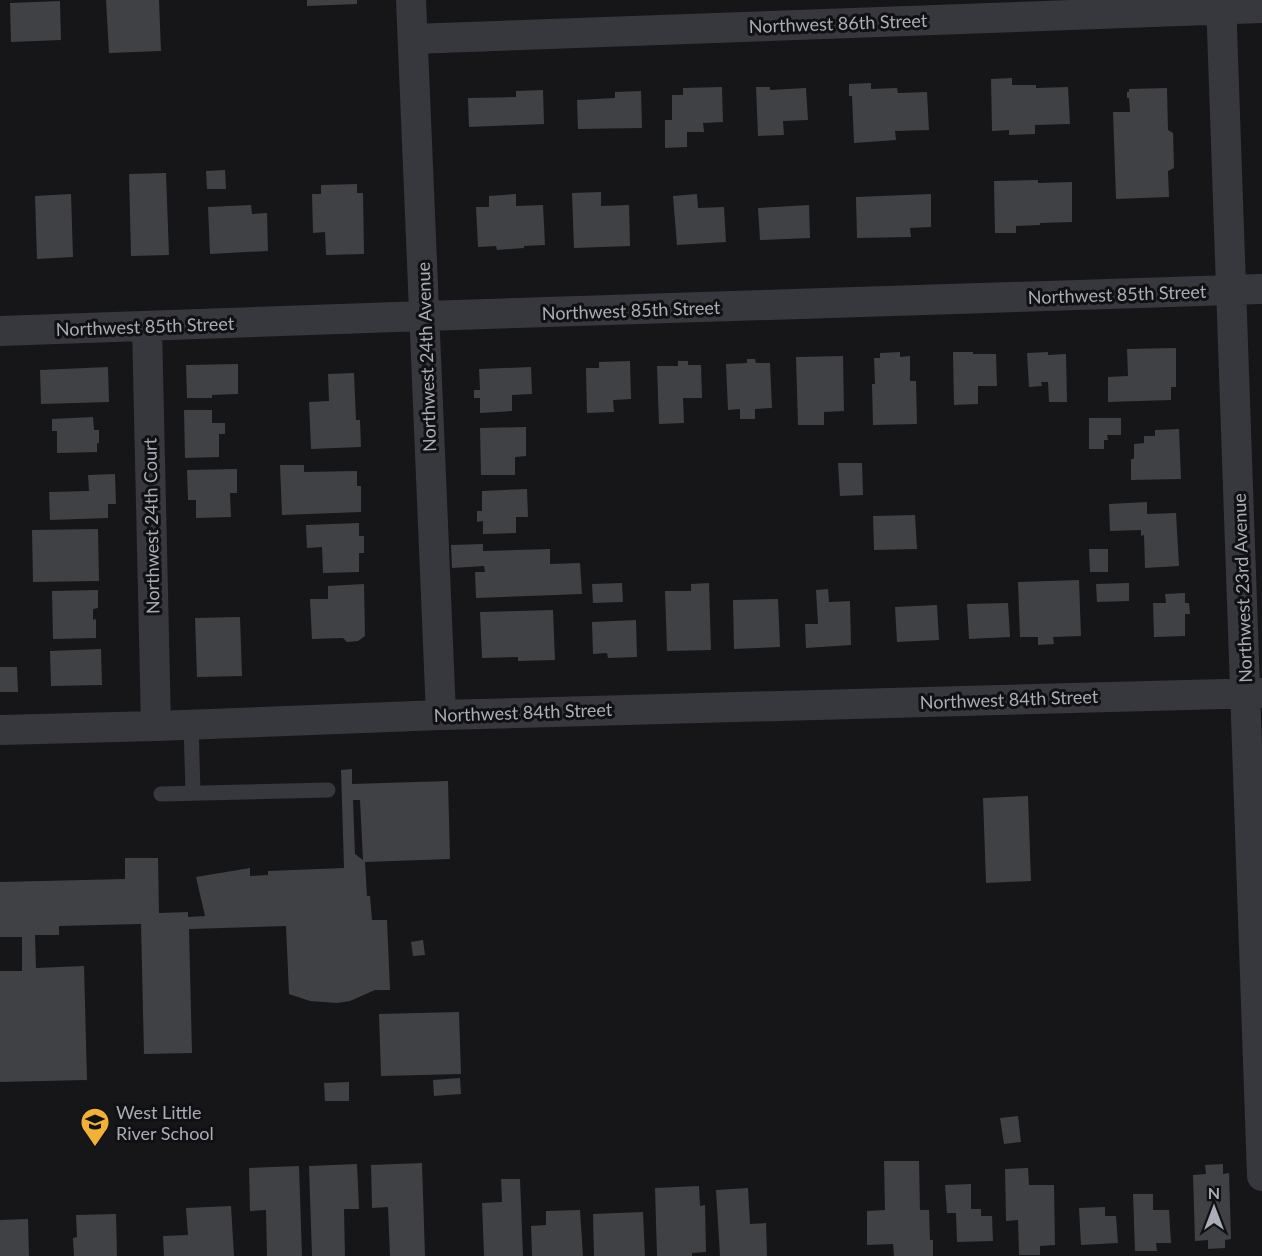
<svg xmlns="http://www.w3.org/2000/svg" width="1262" height="1256" font-family="Lato,sans-serif">
<style>
.building{fill:#404145;fill-rule:evenodd}
.lines{fill:none;stroke-linecap:round;stroke-linejoin:round}
.service{stroke:#37383d;stroke-width:15}
.minor{stroke:#37383d;stroke-width:30}
.labels{text-anchor:middle;dominant-baseline:central;stroke-width:6;stroke-linejoin:round;paint-order:stroke}
.street-label{font-size:18px;fill:#a8adb8;stroke:#111113}
.poi-label{font-size:18px;fill:#a8adb8;stroke:#111113;text-anchor:start}
</style>
<rect width="100%" height="100%" fill="#161618"/>
<path class="building" d="M106,0H159L161,51L109,53Z
M307,0H357V4L307,6Z
M60,1L61,40L11,42L10,3Z
M1012,78V85H1036V88L1068,87L1070,124L1035,125V134L1009,135V130L992,131L991,79Z
M871,83V89L897,88L898,93L927,92L929,130L895,131L896,140L854,143L852,96H849V84Z
M722,87L723,122L703,123L704,132H687V147L665,148V120H672V95H683V88Z
M756,87H770V90L806,88L808,120L783,121L784,135L758,136Z
M1167,88L1168,130L1173,133L1174,168L1168,171L1169,197L1116,199L1113,112H1130L1129,98H1127V92H1129V89Z
M543,90L544,124L469,127L468,98L516,97V91Z
M641,91L642,128L578,129L577,100L615,98V92Z
M225,170L226,189H207L206,171Z
M166,173L169,255L131,256L129,174Z
M1038,180V183L1072,182V222L1040,223V225L1016,226V233H995L994,181Z
M357,184V193H363L364,254L326,255L325,232L313,233L312,194H321V185Z
M601,192V206L629,205L630,246L574,248L572,193Z
M71,194L73,257L37,259L35,196Z
M516,194V206L543,205L545,245L524,246V248L510,249L497,250L496,246L478,247L476,207H489V196Z
M697,194L698,208L724,207L726,242L677,245L673,196Z
M931,194V227L910,228L911,237L857,238L856,197Z
M251,205L252,214L267,213L268,251L210,254L208,207Z
M809,205L810,238L760,240L758,208Z
M1176,348V387H1171V400L1108,402V377L1128,376L1127,349Z
M900,352V357L910,356V381H916L917,424L873,425L872,384H875L874,358H880V353Z
M953,352H973V354H996L997,386H978V404L954,405Z
M1048,352V355L1066,354L1067,402H1049L1048,382H1041L1042,386L1029,387L1027,353Z
M843,356L844,411L824,412V425H798L796,357Z
M747,359H755L756,363H770L772,408L755,409V419H740V409L728,410L726,364L747,363Z
M630,361L631,399L613,400L614,412L587,413L586,368H599V362Z
M678,361H688V365H701L702,398H683L684,423L659,424L657,366H678Z
M238,364V394L212,395V398H187L186,365Z
M108,367L109,402L41,404L40,370Z
M531,367L532,394L512,395V411L480,413V398H474V390H480L479,369Z
M354,373L356,420H360L361,447L311,449L309,402L329,401L328,374Z
M184,410H212V423H225V434H219V457L185,458Z
M93,417L94,430H99V443H97V452L57,453V431H52V419Z
M1089,418H1121V435H1107L1108,440H1104V449H1089Z
M526,427V456L515,457V475H481L480,428Z
M1179,429L1181,479L1131,480V459H1134V444L1144,443V436H1155V430Z
M838,463H862L863,495L840,496Z
M280,465H304V472L357,471V486H361V512L282,515Z
M237,469V493H230L231,517L196,518V500H188L187,470Z
M115,474L116,504H108V518L50,520L49,492L89,491L88,475Z
M527,489L528,517H516V533L483,534V521L477,522V511H482V491Z
M1147,502V514L1176,513L1179,566L1145,568L1144,535L1141,536V530L1110,531L1109,504Z
M915,515L917,549L874,550L873,516Z
M359,523V536H364V553H359V572L323,573L322,547L307,548L306,525Z
M98,529L99,581L33,582L32,530Z
M483,544V551L550,549V564L580,563L582,594L476,598L475,572H485L484,566L452,568L451,545Z
M1089,549H1108V572H1090Z
M1079,580L1081,636L1053,637L1054,644L1038,645V637H1020L1018,582Z
M622,583L623,602L593,603L592,584Z
M709,583L711,650L667,651L665,591H691V584Z
M1129,583V601L1097,602L1096,584Z
M364,584L365,636L358,641L347,642L343,638L312,639L310,599H328V586Z
M828,589L829,602L850,601L851,645L806,648L805,624H818L816,590Z
M98,590V608L93,609V620L96,619V638L53,639L52,591Z
M1185,593V603H1189L1190,614H1185V636L1154,637L1153,603H1166L1165,594Z
M778,599L780,647L734,649L733,600Z
M1008,603L1010,637L969,639L967,604Z
M937,605L939,640L897,642L895,607Z
M553,610L555,660L518,661V657L482,658L480,612Z
M240,617L242,676L197,677L195,618Z
M636,620L637,657L608,658L607,653L593,654L592,622Z
M101,649L102,685L51,686L50,651Z
M0,667H17L18,692H0Z
M352,769V784L448,781L450,859L365,862L367,896H370L372,920H387L390,990H375L350,1001L337,1003L310,1001L289,994L286,926L189,929L192,1053L144,1054L141,924L59,926V935H35L36,968L84,966L87,1080L0,1082V971H22V937H0V882L125,879V858H158L159,913L188,912V917L205,916L196,877L250,868V876L268,875V871L344,868L341,770ZM353,800H360L363,860L355,854Z
M1028,796L1031,881L986,883L983,798Z
M423,940L425,955L413,956L411,942Z
M459,1012L461,1074L381,1076L379,1014Z
M460,1078L461,1094L434,1096L433,1080Z
M349,1082V1101H325L324,1083Z
M1018,1116L1021,1142L1004,1144L1000,1118Z
M884,1161H919L920,1210H929L930,1240H933V1256H894L893,1244L867,1245V1211L885,1210Z
M422,1163L425,1256H390L388,1207L372,1208L371,1165Z
M357,1164L359,1209H344L345,1256H312L309,1166Z
M1223,1164V1174L1229,1173L1231,1239L1225,1240V1248L1208,1249V1240L1195,1241L1193,1175L1206,1174L1205,1165Z
M299,1166L302,1256H267L266,1210L250,1211L249,1168Z
M1028,1168L1029,1185H1054L1055,1245L1040,1246V1255H1019L1018,1220L1006,1221L1005,1169Z
M501,1179H520L523,1256H484L482,1203L502,1202Z
M971,1184V1209H981V1216H992L993,1241L957,1242L956,1213H947L945,1185Z
M699,1186L700,1206L705,1205L706,1252L692,1253V1256H657L655,1188Z
M748,1188L750,1224L766,1223L767,1256H720L716,1190Z
M1133,1194H1153V1210H1169L1171,1243H1156L1157,1251H1135Z
M231,1206L234,1256H164L163,1236L188,1235L186,1208Z
M1105,1207V1216H1116L1118,1243L1081,1245L1079,1208Z
M580,1210L583,1256H532L531,1226L546,1225V1211Z
M643,1212L645,1256H594L593,1214Z
M116,1214L117,1256H74L73,1238L77,1237L76,1215Z
M28,1219L29,1256H0V1220Z"/>
<g class="lines">
<path class="service" d="M191,724L193,793
M161,794L328,790"/>
<path class="minor" d="M411,0L441,715
M1221,0L1262,1176
M413,39L1262,8
M147,326L156,726
M0,331L425,316L1262,289
M0,730L156,726L441,715L1262,693"/>
</g>
<defs>
<g id="school-pin" transform="scale(1.5)"><path d="M0 17L-7.5 6A9.5 9.5 0 1 1 7.5 6Z" fill="#f2b134" stroke="#111113"/><path d="M0-5L7-2L0 1L-7-2ZM-4 1L0 2.5L4 1V4Q0 6-4 4Z" fill="#111"/></g>
</defs>
<g fill-rule="evenodd">
<use href="#school-pin" x="95" y="1122"/>
</g>
<g class="labels">
<g class="street-label">
<text transform="translate(838 23) rotate(-2)">Northwest 86th Street</text>
<text transform="translate(1117 294) rotate(-2)">Northwest 85th Street</text>
<text transform="translate(631 310) rotate(-2)">Northwest 85th Street</text>
<text transform="translate(145 326) rotate(-2)">Northwest 85th Street</text>
<text transform="translate(426 357) rotate(-92)">Northwest 24th Avenue</text>
<text transform="translate(151 526) rotate(-91)">Northwest 24th Court</text>
<text transform="translate(1242 588) rotate(-92)">Northwest 23rd Avenue</text>
<text transform="translate(1009 699) rotate(-2)">Northwest 84th Street</text>
<text transform="translate(523 712) rotate(-2)">Northwest 84th Street</text>
</g>
<g class="poi-label">
<text x="116" y="1112">West Little<tspan x="116" dy="21">River School</tspan></text>
</g>
</g>
<g transform="translate(1214 1208)" stroke="#111113" stroke-width="4.5" paint-order="stroke">
<path d="M0-4.5L10 22L0 15L-10 22Z" fill="#a8adb8"/>
<text y="-9" font-size="16" font-weight="bold" text-anchor="middle" fill="#a8adb8">N</text>
</g>
</svg>
